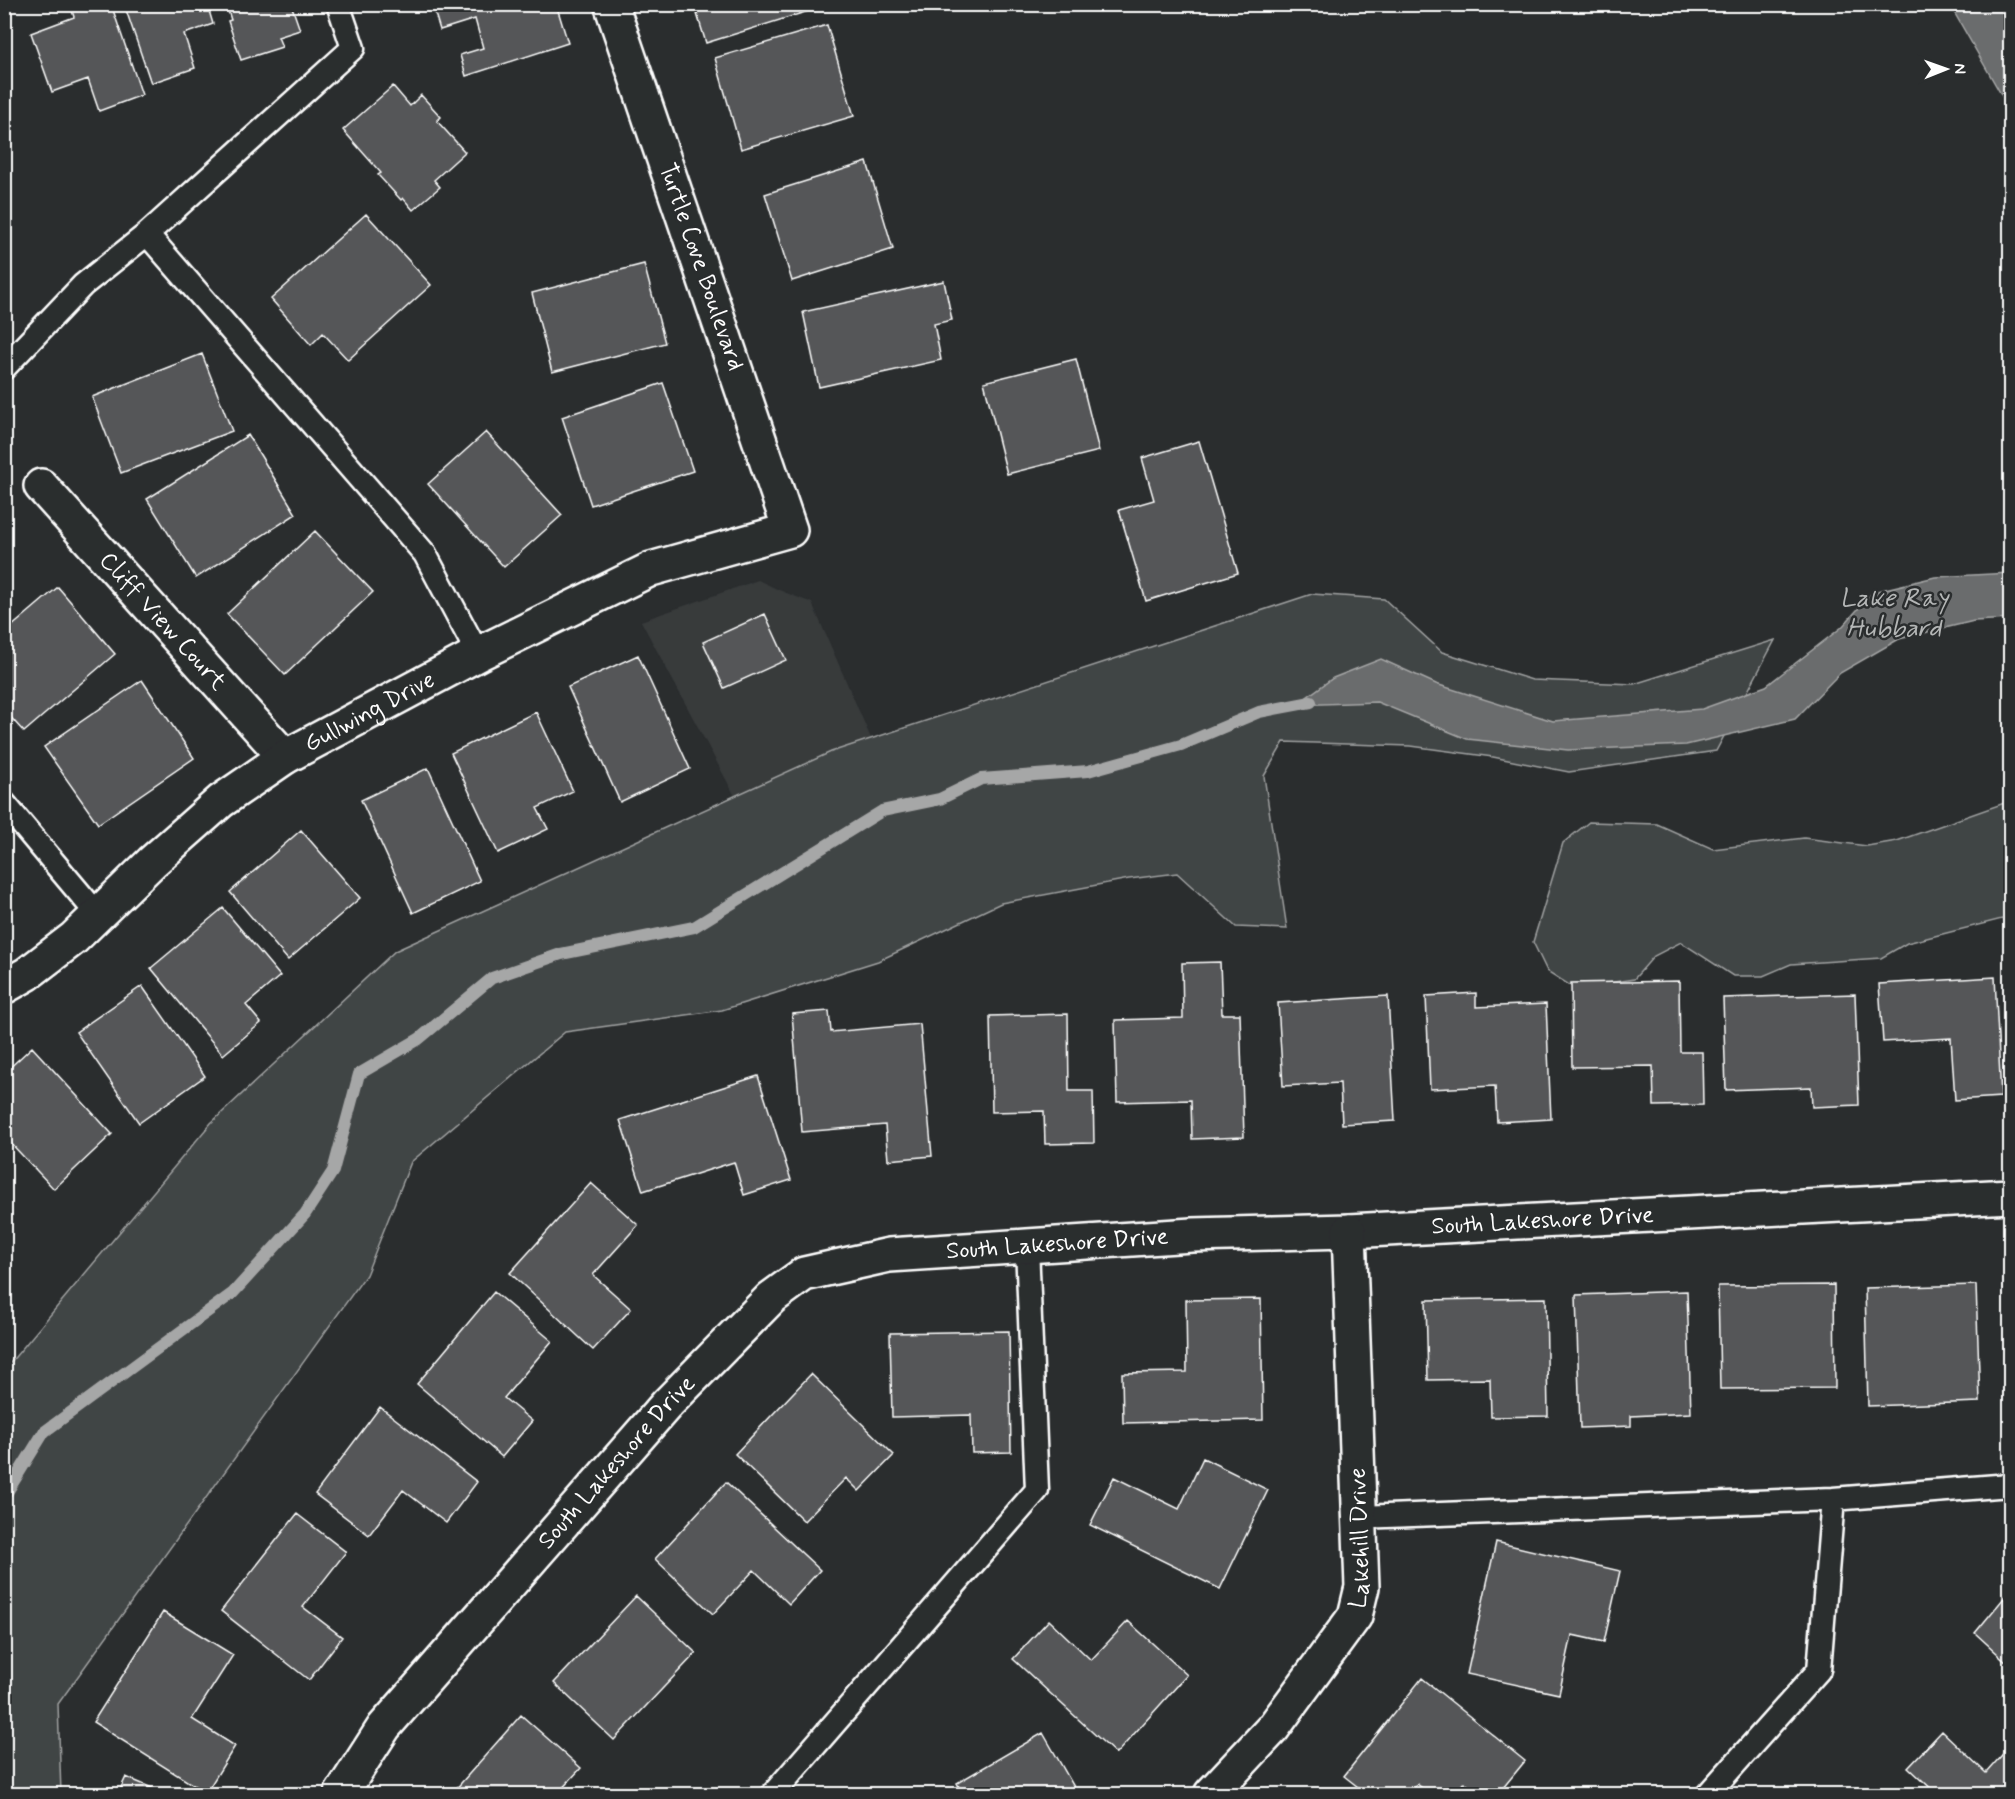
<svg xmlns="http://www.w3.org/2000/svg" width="2015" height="1799" font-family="Mynerve,sans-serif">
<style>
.built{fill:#373a3b}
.green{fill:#414445;stroke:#a0a2a2;stroke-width:1.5}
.water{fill:#6a6c6d;stroke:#a6a7a7;stroke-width:1.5}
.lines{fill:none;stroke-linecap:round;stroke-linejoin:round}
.stream{stroke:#a6a7a7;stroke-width:12}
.building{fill:#555758;stroke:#fff;stroke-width:1.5}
.service-casing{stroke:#fff;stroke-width:27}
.minor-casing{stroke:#fff;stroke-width:38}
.service{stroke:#2a2d2e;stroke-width:22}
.minor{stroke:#2a2d2e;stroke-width:33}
.labels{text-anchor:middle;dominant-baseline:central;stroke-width:5;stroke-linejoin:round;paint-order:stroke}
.street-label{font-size:24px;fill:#fff;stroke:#2a2d2e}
.water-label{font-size:26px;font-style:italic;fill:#b4b6b6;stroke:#2a2d2e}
</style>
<rect width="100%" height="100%" fill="#2a2d2e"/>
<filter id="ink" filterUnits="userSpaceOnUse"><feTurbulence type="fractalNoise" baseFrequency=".0167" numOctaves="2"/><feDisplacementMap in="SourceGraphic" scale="12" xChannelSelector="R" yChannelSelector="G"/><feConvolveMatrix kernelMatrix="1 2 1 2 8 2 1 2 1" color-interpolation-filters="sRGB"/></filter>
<g filter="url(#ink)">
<path class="built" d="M758,580L779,590L812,603L880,759L744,813L641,621Z"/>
<path class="green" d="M1312,594L1384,599L1442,652L1532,680L1634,684L1775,640L1716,751L1569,772L1493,757L1411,746L1284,742L1264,776L1287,929L1236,927L1177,873L1129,879L1001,903L878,961L722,1010L565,1032L411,1162L366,1275L58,1704L61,1794H5V1369L211,1123L395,951L831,752Z
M2010,801V917L1907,943L1881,958L1791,964L1763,976H1733L1681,942L1654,956L1634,979L1574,988L1547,971L1533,942L1563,843L1589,822L1657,824L1713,849L1804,838L1867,846L1897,841Z"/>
<path class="water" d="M1950,5H2010V110Z
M2010,573V619L1974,621L1899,639L1840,673L1795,719L1686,745L1568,750L1467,739L1377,702L1296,705L1333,678L1381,659L1436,684L1553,721L1702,709L1766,686L1842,627L1873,592L1935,577Z"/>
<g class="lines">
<path class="stream" d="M4,1497L44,1432L233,1293L305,1214L333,1171L359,1074L419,1039L492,978L561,954L694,927L882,811L940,799L981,779L1088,771L1181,745L1259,712L1311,702"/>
</g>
<path class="building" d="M70,4H111L142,95L99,111L88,79L52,92L31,33L74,17Z
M124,4H207L213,24L184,34L195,68L151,83Z
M226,4H291L300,30L278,37L282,47L241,60L228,21L231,20Z
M432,4H556L568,43L466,76L460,55L483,48L475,19L440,30Z
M694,4H831L706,43Z
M827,25L854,116L741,149L715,58Z
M393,86L410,106L421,95L441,117L437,121L465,152L434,180L440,187L413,210L403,198L401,200L378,175L381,173L343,130Z
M867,162L893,249L792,281L765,194Z
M366,214L431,285L348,360L323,333L311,345L271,299Z
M644,264L665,343L552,372L532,293Z
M944,281L952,320L934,324L941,360L819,387L803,312Z
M202,354L232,431L121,473L92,397Z
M1076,359L1099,451L1007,474L984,382Z
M663,383L693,471L591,505L562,417Z
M486,432L562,515L504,567L428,484Z
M248,435L296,514L196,578L147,499Z
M1199,441L1238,573L1146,601L1119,510L1154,500L1142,458Z
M315,531L373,592L285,675L227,614Z
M58,587L115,654L24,732L4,710V633Z
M765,614L786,660L724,688L703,642Z
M638,655L690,769L620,802L568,687Z
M142,680L194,758L98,824L44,747Z
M536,712L573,791L537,808L548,829L498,853L451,753Z
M428,768L480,881L413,913L361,800Z
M301,830L360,898L288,960L230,892Z
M223,908L280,976L246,1005L261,1023L223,1055L151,968Z
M1220,962L1222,1014H1240L1244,1137L1192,1139L1191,1100L1117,1102L1115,1020L1183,1018L1182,963Z
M1995,977L2001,1097L1955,1100L1951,1038L1883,1042L1879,984Z
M1679,981L1680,1052H1702L1703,1105L1654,1106L1653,1066L1572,1067L1571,983Z
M142,986L205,1076L139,1123L76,1032Z
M1476,993V1007L1546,1004L1551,1119L1497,1122L1495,1086L1430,1089L1426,996Z
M1855,994L1859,1105L1812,1107L1811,1087L1726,1090L1723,998Z
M1388,996L1395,1121L1342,1124L1340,1083L1283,1086L1278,1003Z
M829,1011L831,1032L920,1024L932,1156L888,1160L885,1125L802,1132L792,1014Z
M1068,1014L1069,1091H1093L1094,1143L1045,1144L1044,1111L992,1112L990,1016Z
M32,1047L112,1134L54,1189L4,1136V1073Z
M758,1076L791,1180L744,1195L734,1162L643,1191L620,1120Z
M591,1183L638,1225L593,1275L631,1309L593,1350L510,1273Z
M1834,1285L1835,1388L1720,1389L1718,1286Z
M1976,1285L1980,1402L1868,1406L1865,1288Z
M1687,1291L1691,1413L1631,1416V1426L1580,1428L1576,1295Z
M494,1292L552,1341L504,1398L532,1421L502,1457L417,1384Z
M1546,1298L1548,1416L1491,1417L1490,1379L1428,1380L1426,1300Z
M1261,1299L1263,1420L1123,1423L1122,1373L1187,1372L1186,1300Z
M1009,1331L1011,1452L972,1453L971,1415L892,1417L890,1333Z
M811,1374L894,1455L859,1491L846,1478L804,1521L735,1454Z
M380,1407L477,1482L446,1523L403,1490L369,1535L315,1494Z
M1203,1458L1268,1490L1220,1589L1090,1525L1114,1477L1179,1509Z
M726,1482L820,1570L789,1604L754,1570L713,1614L655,1559Z
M297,1514L346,1552L303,1607L342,1637L309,1680L221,1611Z
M1496,1542L1620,1571L1604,1642L1572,1635L1559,1694L1467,1674Z
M2008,1593L2010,1595V1665L1975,1633Z
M636,1596L696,1653L614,1740L554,1683Z
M163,1612L233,1655L192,1719L235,1746L206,1793L93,1722Z
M1049,1620L1091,1660L1128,1621L1187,1675L1116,1754L1013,1659Z
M1422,1678L1525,1761L1498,1794H1479L1464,1782L1455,1794H1430L1417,1784L1409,1794H1367L1344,1776Z
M521,1715L581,1768L557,1794H459L454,1791Z
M1942,1731L1986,1773L2010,1746V1794H1937L1908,1767Z
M1043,1733L1078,1794H963L957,1783Z
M126,1777L166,1794H118Z"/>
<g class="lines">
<g class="service-casing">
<path id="service" d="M147,234L425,554L478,654
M4,368L83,285L147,234L353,48L338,4
M4,803L98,915
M1360,1517L1833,1499L2010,1485
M773,1794L1037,1490L1027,1246
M1708,1794L1819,1670L1833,1499"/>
</g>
<g class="minor-casing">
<g id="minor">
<path id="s1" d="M41,486L285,757"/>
<path id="s2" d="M4,987L27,974L74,938L152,862L221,801L285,757L478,654L651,569L790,530L611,4"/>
<path id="s3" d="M341,1794L384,1727L667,1404L771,1298L804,1274L889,1255L1027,1246L1192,1235L1349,1231L2010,1196"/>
<path id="s4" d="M1211,1794L1273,1728L1355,1616L1362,1587L1349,1231"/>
</g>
</g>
<use href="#service" class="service"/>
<use href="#minor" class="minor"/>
</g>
</g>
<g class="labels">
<g class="street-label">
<text transform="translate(701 267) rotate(71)">Turtle Cove Boulevard</text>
<text stroke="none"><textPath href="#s1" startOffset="182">Cliff View Court</textPath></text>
<text stroke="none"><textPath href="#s2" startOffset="460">Gullwing Drive</textPath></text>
<text stroke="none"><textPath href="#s3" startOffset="1440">South Lakeshore Drive</textPath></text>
<text stroke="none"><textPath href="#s3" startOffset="954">South Lakeshore Drive</textPath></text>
<text stroke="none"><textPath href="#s3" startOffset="432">South Lakeshore Drive</textPath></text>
<text stroke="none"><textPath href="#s4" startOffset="308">Lakehill Drive</textPath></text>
</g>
<g class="water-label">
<text x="1894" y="599">Lake Ray<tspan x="1894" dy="30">Hubbard</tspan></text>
</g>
</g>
<rect width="2015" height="1799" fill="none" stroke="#2a2d2e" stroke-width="24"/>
<rect x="12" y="12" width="1991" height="1775" fill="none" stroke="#fff" stroke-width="2" filter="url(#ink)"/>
<g transform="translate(1946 69) rotate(89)" stroke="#2a2d2e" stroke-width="4.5" paint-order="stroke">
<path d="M0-4.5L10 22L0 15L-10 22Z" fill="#ffffff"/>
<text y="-9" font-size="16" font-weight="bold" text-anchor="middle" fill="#ffffff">N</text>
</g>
</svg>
